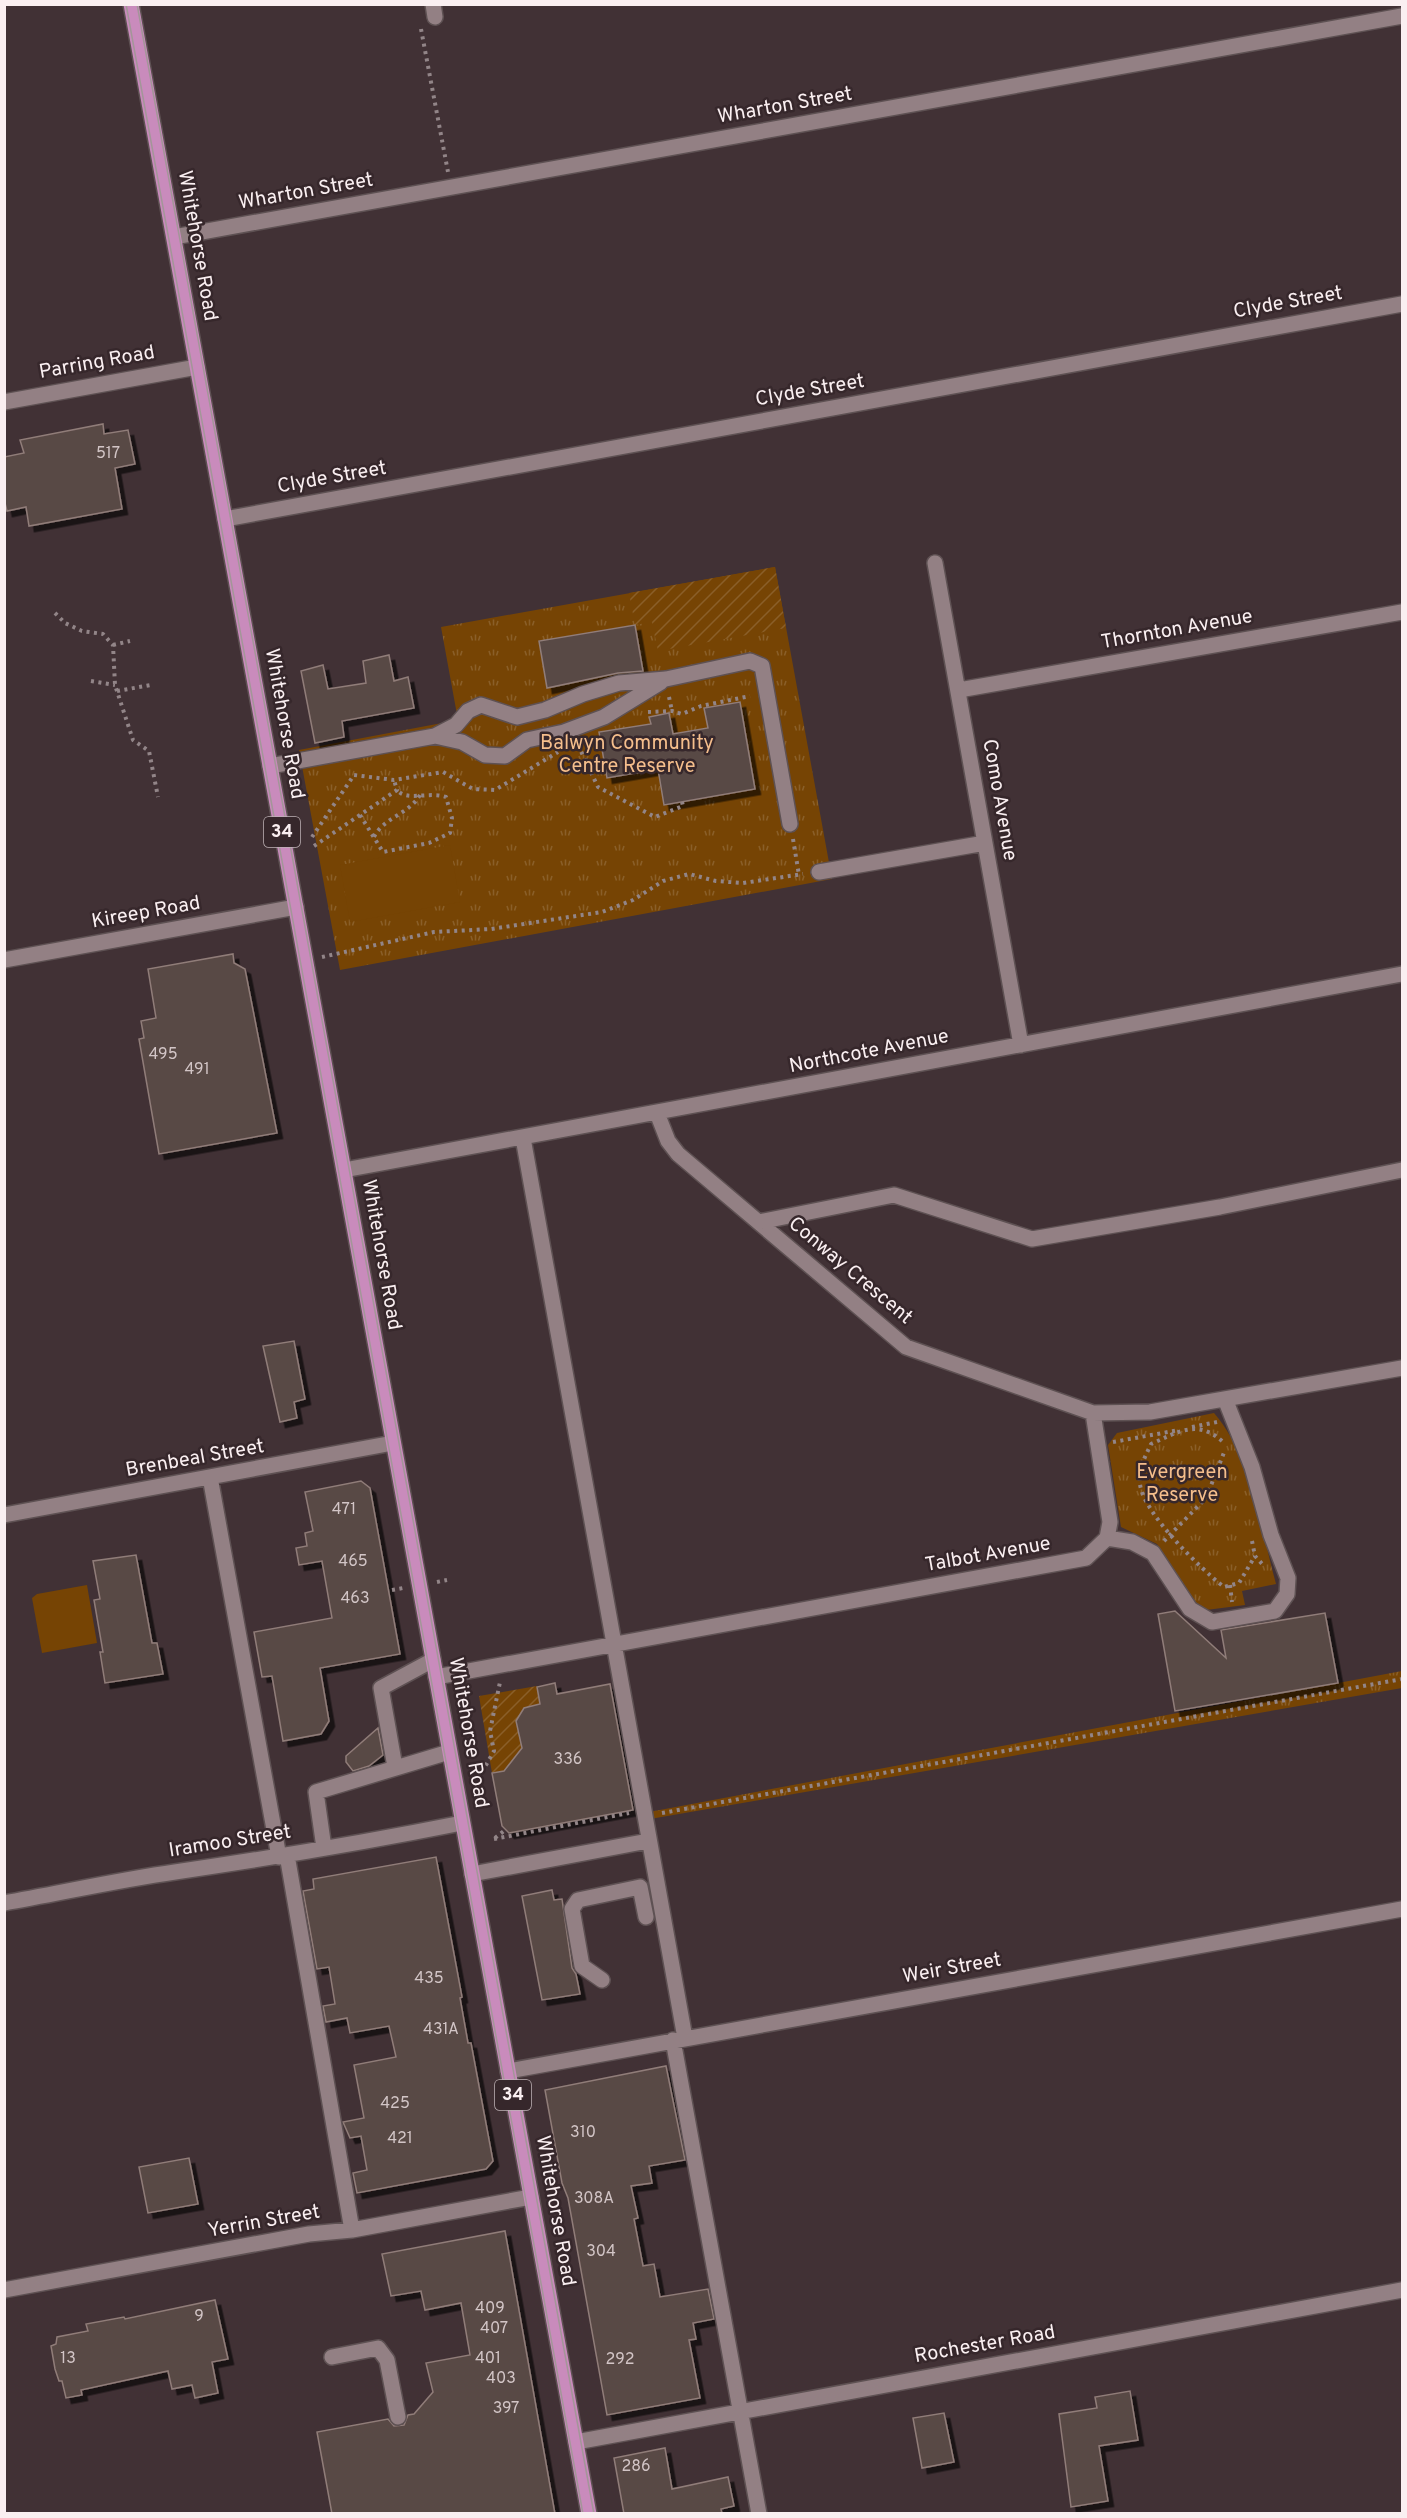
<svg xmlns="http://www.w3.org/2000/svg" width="1407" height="2518" font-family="Overpass,sans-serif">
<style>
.park{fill:url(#park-tufts)}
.garden{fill:url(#garden-furrows)}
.pitch{fill:#764404}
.building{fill:#594845;stroke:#907d79;stroke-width:1.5;filter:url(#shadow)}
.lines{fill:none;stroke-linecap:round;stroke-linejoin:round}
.minor-casing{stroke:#5e5153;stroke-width:18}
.major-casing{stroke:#5e5153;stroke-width:18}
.path{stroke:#928588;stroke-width:4;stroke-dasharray:3 4.5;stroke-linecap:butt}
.minor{stroke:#938084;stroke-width:15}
.major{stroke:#c98bbc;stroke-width:15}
.tram{stroke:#a39698;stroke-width:1.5}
.labels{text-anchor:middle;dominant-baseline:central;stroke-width:5;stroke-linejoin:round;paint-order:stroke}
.number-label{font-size:16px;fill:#d2c5c6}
.shield{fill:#36272b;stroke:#bfb3b6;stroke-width:1.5}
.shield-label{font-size:18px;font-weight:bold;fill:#faeff1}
.street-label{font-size:20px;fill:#faeff1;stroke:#36272b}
.park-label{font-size:20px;fill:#f5be8c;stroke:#36272b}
</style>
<defs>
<pattern id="park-tufts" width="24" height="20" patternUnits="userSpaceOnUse" patternTransform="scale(1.5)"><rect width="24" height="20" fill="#764404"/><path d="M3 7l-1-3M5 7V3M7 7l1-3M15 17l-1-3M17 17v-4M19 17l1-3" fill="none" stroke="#8a5f29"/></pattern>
<pattern id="garden-furrows" width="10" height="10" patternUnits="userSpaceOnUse" patternTransform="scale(1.5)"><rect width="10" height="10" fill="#764404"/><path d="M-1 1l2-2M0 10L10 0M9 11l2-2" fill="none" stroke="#8a5f29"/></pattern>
<filter id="shadow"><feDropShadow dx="5.5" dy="5.5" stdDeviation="0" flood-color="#0009"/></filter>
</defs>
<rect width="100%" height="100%" fill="#413135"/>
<path class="park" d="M775,567L832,879L340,970L299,750L458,720L441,627Z
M1214,1413C1254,1460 1260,1527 1276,1584L1242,1591L1245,1605L1206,1610L1192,1600L1157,1544L1121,1527L1108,1445L1117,1433Z
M1402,1671V1688L650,1819L649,1812Z"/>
<path class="garden" d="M775,567L786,628L658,651L652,622L635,625L629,593Z
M537,1686L540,1704L524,1708L516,1721L522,1748L504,1771L492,1773L479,1696Z"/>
<path class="pitch" d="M450,845L460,902L350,922L340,865Z
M87,1585L97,1643L42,1653L32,1598L37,1594Z"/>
<path class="building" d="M103,424L104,434L128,430L135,464L115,468L122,509L29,526L26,507L7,511L4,499V457L24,453L20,440Z
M635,625L643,671L618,673L547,688L539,641Z
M389,655L394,681L408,677L414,708L342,721L344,737L315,743L301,671L323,665L328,689L366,683L363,661Z
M740,702L755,789L664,805L658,769L607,778L599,732L651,724L649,717L669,713L673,734L708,728L704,708Z
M233,954L234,963L245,969L277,1133L159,1154L139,1039L144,1038L141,1021L156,1018L148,969Z
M294,1341L305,1399L294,1402L297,1418L280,1422L263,1346Z
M361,1481L370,1488L400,1654L320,1668L329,1721L321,1734L283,1741L272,1676L262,1677L254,1632L332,1618L322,1561L299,1565L296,1548L307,1546L305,1533L313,1531L305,1492Z
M136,1555L152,1643H157L163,1674L105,1683L100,1652H103L94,1600L100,1599L93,1561Z
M1175,1611L1226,1658L1221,1630L1325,1613L1338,1683L1175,1711L1158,1614Z
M555,1683L557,1694L610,1684L633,1810L509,1833L502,1826L492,1773L504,1771L522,1748L516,1721L524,1708L540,1704L537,1687Z
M378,1728L383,1755L369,1766L353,1771L346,1762V1756Z
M436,1857L462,1997L460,1998L468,2043H471L493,2161L486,2169L357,2193L353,2173L367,2170L361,2136L350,2138L343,2122L364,2118L354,2065L396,2057L389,2026L350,2033L347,2018L326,2022L323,2006L335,2004L329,1967L317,1969L303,1891L314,1889L313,1879Z
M552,1890L554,1900L562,1899L572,1968L576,1974L580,1994L542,2000L522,1896Z
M666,2066L685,2160L649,2166L652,2183L631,2186L638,2218L634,2219L643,2266L654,2264L660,2297L708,2289L714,2319L693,2323L696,2339L689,2340L700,2398L607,2415L568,2198L562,2183L545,2090Z
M189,2158L198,2204L148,2213L139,2167Z
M505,2231L555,2514H332L317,2432L388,2419L394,2426L404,2425L408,2415L414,2414L433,2392L426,2363L470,2355L461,2303L425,2310L421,2291L391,2296L382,2254Z
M215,2300L228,2359L212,2362L218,2393L195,2398L192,2385L172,2389L168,2371L81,2390L82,2395L66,2398L62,2381H59L55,2369L51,2346L56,2344L57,2337L88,2331L86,2324L124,2317L125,2319Z
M1130,2391L1138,2440L1099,2446L1108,2501L1071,2507L1059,2414L1097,2408L1095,2397Z
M944,2413L954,2462L922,2468L913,2418Z
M665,2448L672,2489L728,2477L734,2506L721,2509L722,2514H624L614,2458Z"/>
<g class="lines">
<g class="minor-casing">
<path id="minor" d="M433,4L435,17
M174,237L1402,16
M4,402L197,367
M225,519L1402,304
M935,563L1021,1045
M959,690L1402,612
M435,736L462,742L485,755L505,756L527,740L564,732L604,717L661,682
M270,766L435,736L456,725L468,711L481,705L517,717L545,710L583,694L619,683L666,679L750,661L762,666L790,824
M819,872L985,843
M4,960L296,907
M657,1113L668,1141L678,1154L906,1347L1093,1413
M523,1138L685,2038
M344,1170L1402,974
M759,1222L894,1195L1032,1239L1220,1207L1402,1170
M210,1477L279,1857
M4,1515L393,1443
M1107,1538L1132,1542L1153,1553L1190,1609L1212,1622L1275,1611L1287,1594L1288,1578L1271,1535L1252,1467L1225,1399
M436,1677L1086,1558L1107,1538L1110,1522L1093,1413L1150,1412L1402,1368
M395,1767L381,1688L433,1660
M324,1848L316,1792L449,1752
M287,1855L352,2230
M472,1874L648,1841
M4,1903C61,1893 118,1880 175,1872C271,1858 367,1842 462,1823
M602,1980L582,1966L572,1909L578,1900L640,1887L646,1917
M673,2040L759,2514
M508,2071L1402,1909
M4,2290L309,2234L352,2230L531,2197
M332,2357L378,2348L387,2360L398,2417
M576,2442L1402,2290"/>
</g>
<g class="major-casing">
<path id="major" d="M131,4L589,2514"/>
</g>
<path class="path" d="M421,29L448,172
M55,613L65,623L82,631L103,634L113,645L115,685L133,740L149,751L158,797
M113,645L130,641
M91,681L115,685
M117,691L151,685
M669,697L672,711
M648,712L672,711L682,714L701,706L750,696
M578,745L598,787L655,817L683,806L682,802
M360,815L383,852L429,843L450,833L452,818L446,797C429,791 407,802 397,790
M312,837L354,775L394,780L443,772L473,789L495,790L558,752
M374,837C383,818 409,814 420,795
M793,839L799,875
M314,846L397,790L394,780
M322,957L434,932L491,929L602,912L633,900L663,881L689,874L716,881L743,883L803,874
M1192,1427L1217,1422
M1222,1441C1197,1419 1178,1432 1151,1444C1145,1457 1138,1469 1140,1484C1143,1513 1201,1569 1224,1587L1239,1583L1255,1556
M1113,1442L1179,1430
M1164,1541L1206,1498L1225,1450
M1252,1541L1255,1556L1264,1566
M437,1582L447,1580
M1230,1585L1232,1602
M392,1590L403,1588
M482,1772L494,1751L490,1731L500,1682
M662,1813L1402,1679
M495,1838L505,1830
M494,1839L629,1813"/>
<use href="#minor" class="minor"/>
<use href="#major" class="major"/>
<path class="tram" d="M126,4L583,2514
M137,4L594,2514"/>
</g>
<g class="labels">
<g class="number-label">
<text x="108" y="454">517</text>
<text x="163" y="1055">495</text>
<text x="197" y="1070">491</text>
<text x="344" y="1510">471</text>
<text x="353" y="1562">465</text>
<text x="355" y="1599">463</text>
<text x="568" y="1760">336</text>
<text x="429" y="1979">435</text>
<text x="441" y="2030">431A</text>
<text x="395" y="2104">425</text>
<text x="583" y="2133">310</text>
<text x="400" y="2139">421</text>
<text x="594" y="2199">308A</text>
<text x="601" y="2252">304</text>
<text x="490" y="2309">409</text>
<text x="199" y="2317">9</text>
<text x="494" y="2329">407</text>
<text x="68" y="2359">13</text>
<text x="488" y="2359">401</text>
<text x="620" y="2360">292</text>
<text x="501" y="2379">403</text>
<text x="506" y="2409">397</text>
<text x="636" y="2467">286</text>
</g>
<g class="shield">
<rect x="264" y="817" width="36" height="30" rx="4.5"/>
<rect x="495" y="2080" width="36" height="30" rx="4.5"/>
</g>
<g class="shield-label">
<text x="282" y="832">34</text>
<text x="513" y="2095">34</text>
</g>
<g class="street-label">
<text transform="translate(785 106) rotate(-10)">Wharton Street</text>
<text transform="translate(306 192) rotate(-10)">Wharton Street</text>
<text transform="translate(197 246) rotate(80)">Whitehorse Road</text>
<text transform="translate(1288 303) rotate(-10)">Clyde Street</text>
<text transform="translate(97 363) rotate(-10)">Parring Road</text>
<text transform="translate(810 391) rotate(-10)">Clyde Street</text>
<text transform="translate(332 478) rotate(-10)">Clyde Street</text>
<text transform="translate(1177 630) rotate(-10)">Thornton Avenue</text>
<text transform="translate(284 724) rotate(80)">Whitehorse Road</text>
<text transform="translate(999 800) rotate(80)">Como Avenue</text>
<text transform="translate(146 913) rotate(-10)">Kireep Road</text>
<text transform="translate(869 1052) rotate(-11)">Northcote Avenue</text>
<text transform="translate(381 1255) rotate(80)">Whitehorse Road</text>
<text transform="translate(850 1271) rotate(40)">Conway Crescent</text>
<text transform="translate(195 1459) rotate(-10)">Brenbeal Street</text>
<text transform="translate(988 1555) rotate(-10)">Talbot Avenue</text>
<text transform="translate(468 1733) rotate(80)">Whitehorse Road</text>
<text transform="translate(230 1842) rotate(-9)">Iramoo Street</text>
<text transform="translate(952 1969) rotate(-10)">Weir Street</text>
<text transform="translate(555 2211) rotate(80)">Whitehorse Road</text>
<text transform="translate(264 2222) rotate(-10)">Yerrin Street</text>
<text transform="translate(985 2345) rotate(-10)">Rochester Road</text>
</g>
<g class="park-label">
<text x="627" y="744">Balwyn Community<tspan x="627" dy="23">Centre Reserve</tspan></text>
<text x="1182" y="1473">Evergreen<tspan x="1182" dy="23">Reserve</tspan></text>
</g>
</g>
<rect width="1407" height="2518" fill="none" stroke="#faeff1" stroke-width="12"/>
</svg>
